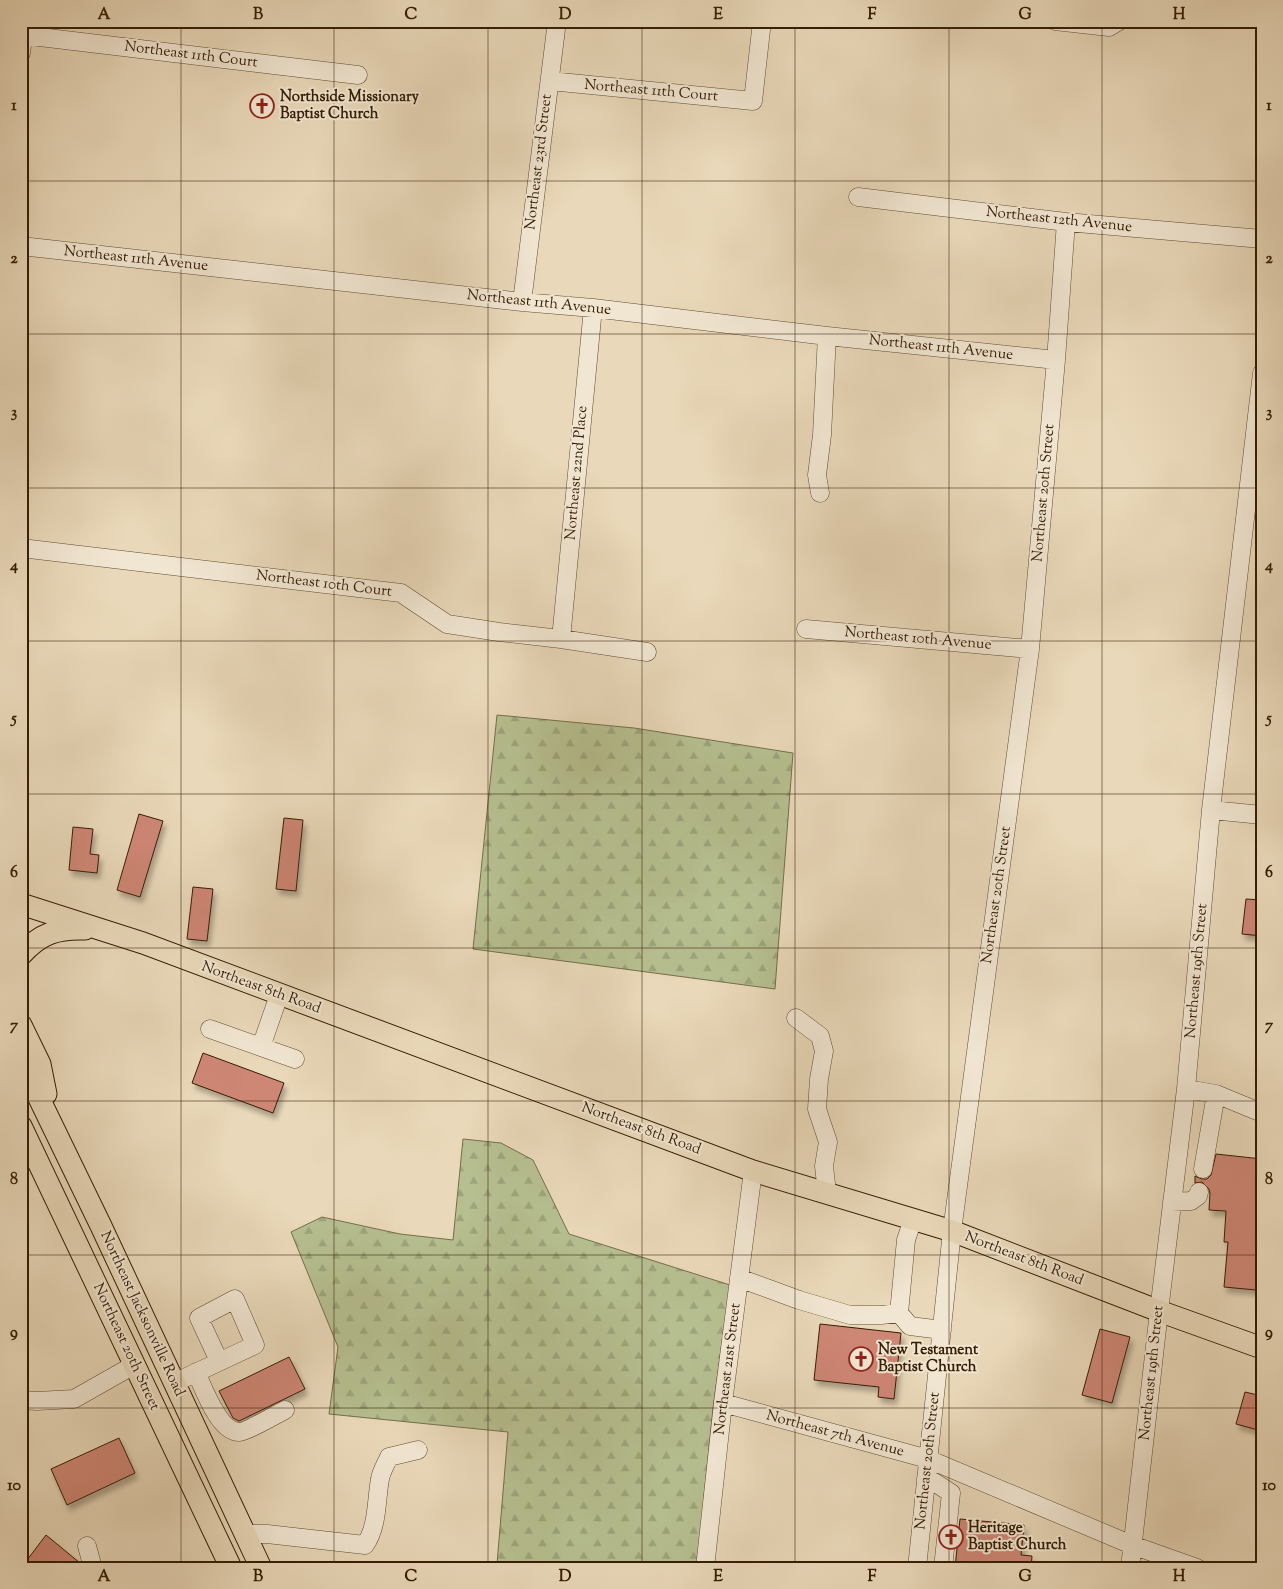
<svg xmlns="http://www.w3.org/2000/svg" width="1283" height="1589" font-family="'Sorts Mill Goudy',serif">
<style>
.forest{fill:url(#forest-firs);stroke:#766e4a}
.building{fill:#ce8674;stroke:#351d04;filter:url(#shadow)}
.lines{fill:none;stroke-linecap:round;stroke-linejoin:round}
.minor-casing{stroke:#624c31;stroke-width:19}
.major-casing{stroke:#351d04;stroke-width:23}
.minor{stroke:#f1e6d2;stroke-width:18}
.major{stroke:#e9d8b9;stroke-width:21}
.grid{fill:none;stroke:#351d04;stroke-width:1;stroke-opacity:0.55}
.labels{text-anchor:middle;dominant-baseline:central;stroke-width:4;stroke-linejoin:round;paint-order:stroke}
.street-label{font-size:15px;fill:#351d04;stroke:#f1e6d2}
.poi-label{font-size:15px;font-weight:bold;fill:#351d04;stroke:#f1e6d2;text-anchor:start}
.neatline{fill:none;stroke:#351d04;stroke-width:2}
.grid-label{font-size:16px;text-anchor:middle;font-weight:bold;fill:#351d04}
</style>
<defs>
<pattern id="forest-firs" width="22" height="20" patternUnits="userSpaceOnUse" patternTransform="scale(1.25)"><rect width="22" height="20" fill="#b6bf90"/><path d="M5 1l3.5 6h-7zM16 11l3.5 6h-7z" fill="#9da47b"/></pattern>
<filter id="shadow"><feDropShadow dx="3" dy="5.5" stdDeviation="2.5" flood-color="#0004"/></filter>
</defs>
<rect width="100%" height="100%" fill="#e9d8b9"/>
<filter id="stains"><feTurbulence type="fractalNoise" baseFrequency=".004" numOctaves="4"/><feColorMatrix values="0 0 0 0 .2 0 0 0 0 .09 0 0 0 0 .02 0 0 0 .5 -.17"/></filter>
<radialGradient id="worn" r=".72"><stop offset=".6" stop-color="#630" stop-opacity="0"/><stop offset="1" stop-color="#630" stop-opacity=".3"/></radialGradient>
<path class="forest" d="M497,715L634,728L793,753L775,989L473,949Z
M463,1139L501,1143L533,1160L569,1234L730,1285L713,1408L697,1568H535L497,1564L508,1432L329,1414L338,1347L291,1232L322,1217L400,1234L453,1240Z"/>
<path class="building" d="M139,814L163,821L140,897L117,890Z
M284,818L303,820L296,891L276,889Z
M73,827L93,829L90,854L99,855L97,873L69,870Z
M193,887L213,889L207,941L187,939Z
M1246,899L1262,900V936L1242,934Z
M203,1053L284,1083L273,1113L192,1083Z
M1216,1154L1262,1159V1247H1260L1256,1290L1224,1287L1228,1242H1224L1226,1211L1209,1210L1210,1193L1209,1189L1202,1182L1195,1183V1176L1202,1179H1207L1211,1175Z
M820,1324L901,1333L894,1399L878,1397L879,1387L814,1380Z
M1100,1329L1130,1337L1112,1403L1082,1395Z
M289,1357L305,1389L239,1421L233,1418L219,1391Z
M1245,1392L1262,1396V1431L1236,1424Z
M119,1438L135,1473L67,1505L51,1469Z
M960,1519L1024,1525L1021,1555L1032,1556L1031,1568H955Z
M46,1535L80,1563L82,1568H21Z"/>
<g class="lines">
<g class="minor-casing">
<path id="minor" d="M1055,21L1109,27L1119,21
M23,35L358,75
M21,53L25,21
M550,81L753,101L762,21
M858,197L1066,222L1262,239
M21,246L522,302L593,308L827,336L1056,360
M522,302L557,21
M820,493L817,475L822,435L827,336
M21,548L401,593L447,624L499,632L561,639L647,652
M806,629L1030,649
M561,639L593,308
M1211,810L1262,815
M796,1018L820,1036L824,1051L819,1079L817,1109L828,1142L824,1166L827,1193
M210,1029L261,1047L279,995
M261,1047L295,1059
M1186,1089L1216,1094L1262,1113
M1203,1169L1216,1094
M1172,1202L1191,1201L1198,1196L1199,1192
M913,1219L906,1240L899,1313L910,1326L942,1330
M739,1278L799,1300L850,1315H881L899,1313
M196,1372C204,1389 219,1433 240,1432C246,1432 277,1414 285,1410
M174,1383L255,1345L235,1299L199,1318L219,1361
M21,1400L37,1401L74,1399L134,1365
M723,1403L928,1459L1132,1545L1197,1568
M926,1479L934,1482L951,1493L943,1568
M245,1534H267L365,1545C378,1526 376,1501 380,1479C381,1472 386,1464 389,1457L418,1450
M87,1546L93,1568
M705,1568L723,1403L753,1171
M917,1568L952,1231L1030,649L1056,360L1066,222
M1130,1568L1159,1311L1186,1089L1211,810L1262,373"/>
</g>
<g class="major-casing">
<path id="major" d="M21,904L143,943L753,1171L952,1231L1159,1311L1262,1348
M21,955C40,933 58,928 85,929
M21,1025L40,1064L46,1094
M21,1061L101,1226L261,1568
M21,1126L231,1568"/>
</g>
<use href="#minor" class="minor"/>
<use href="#major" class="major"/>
</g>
<path class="grid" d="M181,21V1568M334,21V1568M488,21V1568M642,21V1568M795,21V1568M949,21V1568M1102,21V1568M21,181H1262M21,334H1262M21,488H1262M21,641H1262M21,794H1262M21,948H1262M21,1101H1262M21,1255H1262M21,1408H1262"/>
<defs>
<g id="church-ring" transform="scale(1.25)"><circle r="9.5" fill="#f1e6d2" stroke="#8f2418" stroke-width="1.5"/><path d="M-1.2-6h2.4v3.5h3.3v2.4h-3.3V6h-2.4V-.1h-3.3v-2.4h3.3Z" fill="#8f2418"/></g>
</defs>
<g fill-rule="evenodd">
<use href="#church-ring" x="262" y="106"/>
<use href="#church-ring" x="861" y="1359"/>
<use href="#church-ring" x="951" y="1537"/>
</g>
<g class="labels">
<g class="street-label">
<text transform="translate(191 55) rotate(7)">Northeast 11th Court</text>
<text transform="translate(651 91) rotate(5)">Northeast 11th Court</text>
<text transform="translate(539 162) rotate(-83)">Northeast 23rd Street</text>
<text transform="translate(1059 220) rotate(6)">Northeast 12th Avenue</text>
<text transform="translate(136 259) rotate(6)">Northeast 11th Avenue</text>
<text transform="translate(539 303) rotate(6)">Northeast 11th Avenue</text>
<text transform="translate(941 348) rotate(6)">Northeast 11th Avenue</text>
<text transform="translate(577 473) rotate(-85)">Northeast 22nd Place</text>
<text transform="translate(1044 493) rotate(-85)">Northeast 20th Street</text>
<text transform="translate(324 584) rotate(7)">Northeast 10th Court</text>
<text transform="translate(918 639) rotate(5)">Northeast 10th Avenue</text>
<text transform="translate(997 895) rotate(-82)">Northeast 20th Street</text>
<text transform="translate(1197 971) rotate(-85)">Northeast 19th Street</text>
<text transform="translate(261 988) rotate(20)">Northeast 8th Road</text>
<text transform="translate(641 1129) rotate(20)">Northeast 8th Road</text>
<text transform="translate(1024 1259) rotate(21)">Northeast 8th Road</text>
<text transform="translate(142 1314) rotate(65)">Northeast Jacksonville Road</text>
<text transform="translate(126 1347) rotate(65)">Northeast 20th Street</text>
<text transform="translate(728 1369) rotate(-83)">Northeast 21st Street</text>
<text transform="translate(1152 1373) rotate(-84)">Northeast 19th Street</text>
<text transform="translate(835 1434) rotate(15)">Northeast 7th Avenue</text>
<text transform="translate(928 1461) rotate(-84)">Northeast 20th Street</text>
</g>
<g class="poi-label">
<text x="280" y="97">Northside Missionary<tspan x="280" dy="17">Baptist Church</tspan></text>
<text x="878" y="1350">New Testament<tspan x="878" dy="17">Baptist Church</tspan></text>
<text x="968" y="1528">Heritage<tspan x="968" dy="17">Baptist Church</tspan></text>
</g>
</g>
<rect width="1283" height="1589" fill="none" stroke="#e9d8b9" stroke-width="55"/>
<rect x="28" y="28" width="1228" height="1534" class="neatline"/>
<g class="grid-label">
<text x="104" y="19">A</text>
<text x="258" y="19">B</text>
<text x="411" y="19">C</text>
<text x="565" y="19">D</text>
<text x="718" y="19">E</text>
<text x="872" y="19">F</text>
<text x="1025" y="19">G</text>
<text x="1179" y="19">H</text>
<text x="14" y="110">1</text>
<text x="1269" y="110">1</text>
<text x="14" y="263">2</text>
<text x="1269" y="263">2</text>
<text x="14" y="417">3</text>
<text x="1269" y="417">3</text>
<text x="14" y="570">4</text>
<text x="1269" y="570">4</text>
<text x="14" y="723">5</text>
<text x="1269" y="723">5</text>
<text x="14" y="877">6</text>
<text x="1269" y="877">6</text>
<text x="14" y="1030">7</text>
<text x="1269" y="1030">7</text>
<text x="14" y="1184">8</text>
<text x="1269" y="1184">8</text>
<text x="14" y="1337">9</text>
<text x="1269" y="1337">9</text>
<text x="14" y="1490">10</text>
<text x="1269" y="1490">10</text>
<text x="104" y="1581">A</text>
<text x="258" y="1581">B</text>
<text x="411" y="1581">C</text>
<text x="565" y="1581">D</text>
<text x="718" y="1581">E</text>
<text x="872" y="1581">F</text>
<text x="1025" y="1581">G</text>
<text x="1179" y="1581">H</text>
</g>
<rect width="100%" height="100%" filter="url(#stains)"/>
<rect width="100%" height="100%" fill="url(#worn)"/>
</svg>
